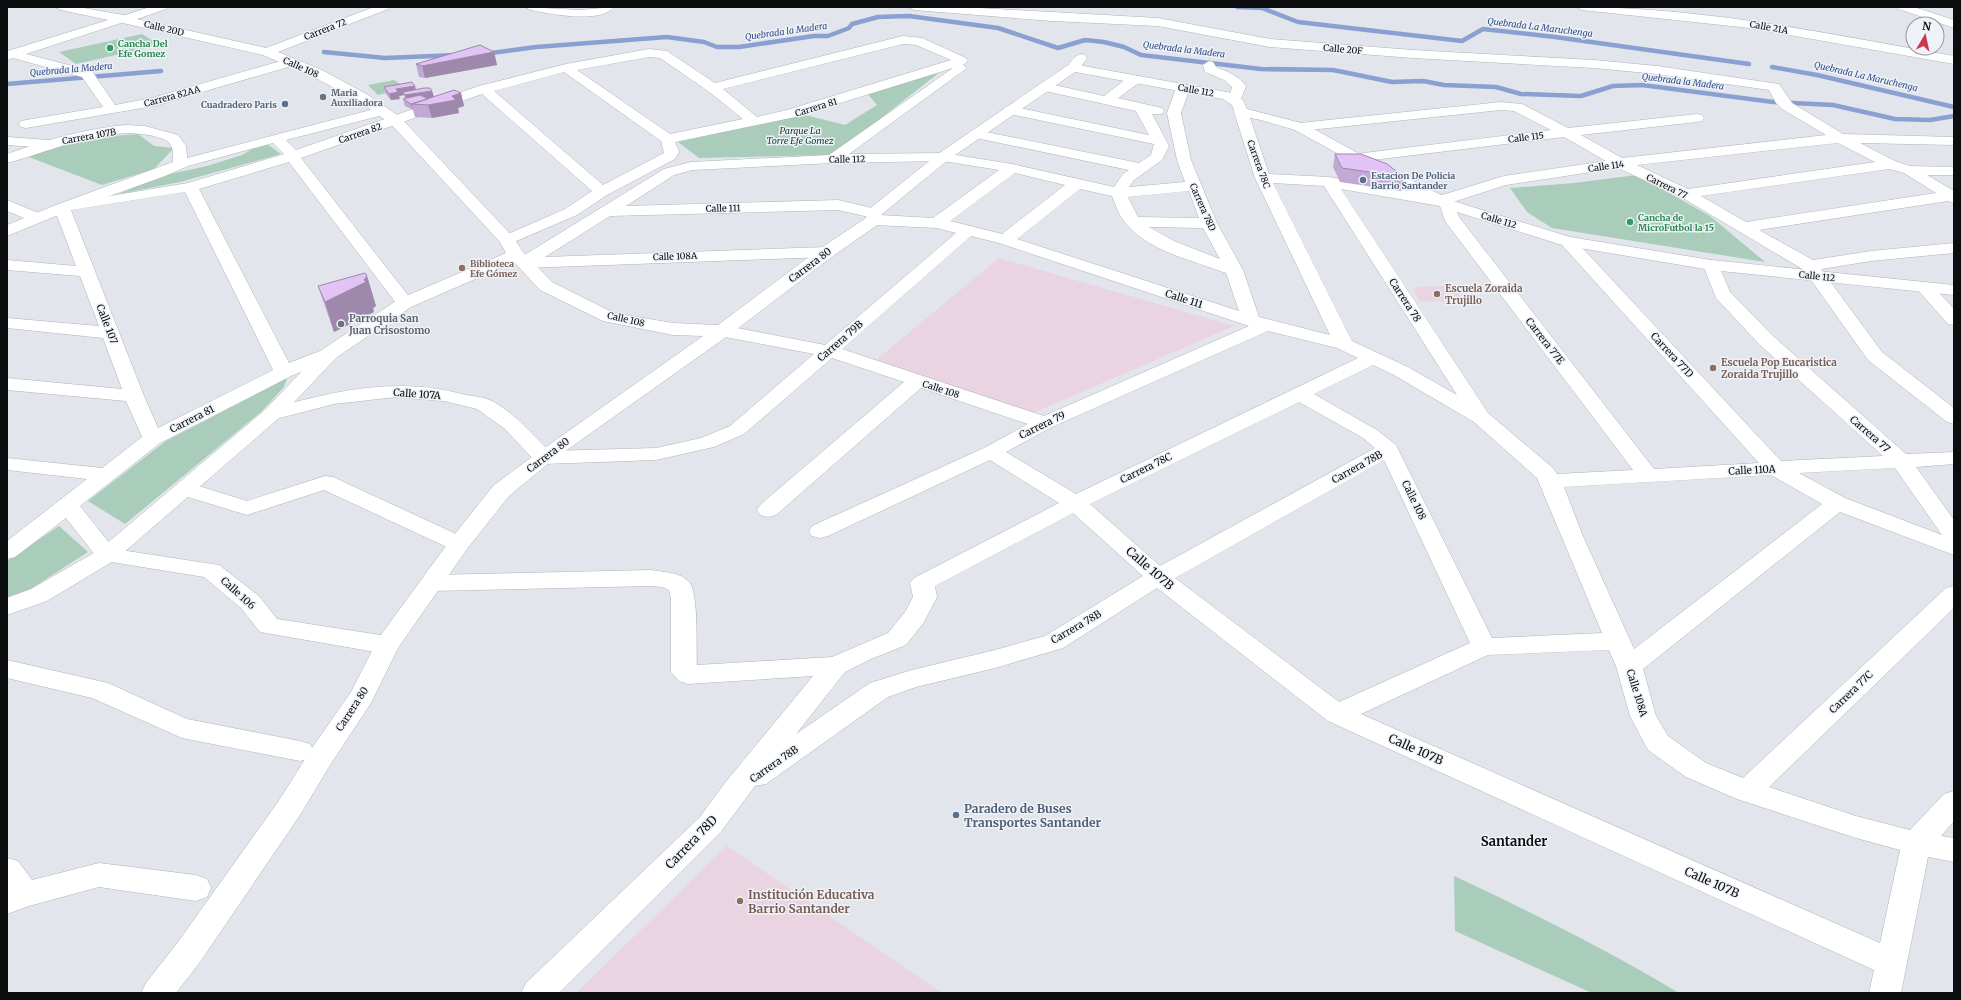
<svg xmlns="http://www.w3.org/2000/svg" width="1961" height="1000" font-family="Merriweather,serif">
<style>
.education{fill:#ead4e1}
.green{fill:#a9cdba}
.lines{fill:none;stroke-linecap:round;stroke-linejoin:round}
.stream{stroke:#89a0d0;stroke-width:4.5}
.street-casing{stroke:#b0b3b9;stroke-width:1}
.secondary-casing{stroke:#b0b3b9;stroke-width:1}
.street{fill:#fff;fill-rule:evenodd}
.secondary{fill:#fff;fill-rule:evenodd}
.wall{fill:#c2a8d4}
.shaded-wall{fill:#9e88ac}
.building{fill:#e2c3f6;stroke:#9e88ac}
.leisure-dot{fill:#2e9e5b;stroke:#eff3f8;stroke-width:1.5}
.worship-dot{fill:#6b7280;stroke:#eff3f8;stroke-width:1.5}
.service-dot{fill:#5c6f8a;stroke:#eff3f8;stroke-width:1.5}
.education-dot{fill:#8d6e63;stroke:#eff3f8;stroke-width:1.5}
.labels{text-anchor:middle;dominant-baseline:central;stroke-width:3;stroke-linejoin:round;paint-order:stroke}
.far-water-label{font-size:9px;font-style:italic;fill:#314b88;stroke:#eff3f8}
.far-street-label{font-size:9px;fill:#0c0d0f;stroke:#eff3f8}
.far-leisure-label{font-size:9px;font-weight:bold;fill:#27864d;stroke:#eff3f8;text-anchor:start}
.far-worship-label{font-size:9px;font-weight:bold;fill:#5b616d;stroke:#eff3f8;text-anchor:start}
.far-service-label{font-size:9px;font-weight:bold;fill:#4e5e75;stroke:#eff3f8;text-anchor:end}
.far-park-label{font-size:9px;font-style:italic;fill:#11422e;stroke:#eff3f8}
.far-education-label{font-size:9px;font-weight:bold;fill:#785e54;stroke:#eff3f8;text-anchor:start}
.street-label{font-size:10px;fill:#0c0d0f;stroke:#eff3f8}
.education-label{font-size:10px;font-weight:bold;fill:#785e54;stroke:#eff3f8;text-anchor:start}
.worship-label{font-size:10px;font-weight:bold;fill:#5b616d;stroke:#eff3f8;text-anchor:start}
.near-street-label{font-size:12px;fill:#0c0d0f;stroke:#eff3f8}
.near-service-label{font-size:12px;font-weight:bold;fill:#4e5e75;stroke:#eff3f8;text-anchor:start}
.near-education-label{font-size:12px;font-weight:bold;fill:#785e54;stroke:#eff3f8;text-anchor:start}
.near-neighbourhood-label{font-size:13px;font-weight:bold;fill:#0c0d0f;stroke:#eff3f8}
</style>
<rect width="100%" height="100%" fill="#e2e5eb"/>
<path class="education" d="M999,258L1234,326L1033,413L876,360Z
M1453,286L1464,302L1419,301L1413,287Z
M727,846L942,993H576Z"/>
<path class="green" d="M142,34L160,45L76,64L59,52Z
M945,68L834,155L699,158L678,142L801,114L845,125L877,105L866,92Z
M394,80L407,88L378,95L368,85Z
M138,134L154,146L174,148L154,169L102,185L26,156L78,139Z
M264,142L281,154L180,182L119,194L161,176L207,166L242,155Z
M1637,175L1710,216L1765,262L1552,228L1527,212L1510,188L1574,183Z
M287,378L284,387L261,412L125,524L88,501L166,441Z
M59,526L88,552L29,590L7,597V561Z
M1454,876C1531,912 1606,949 1679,993H1592L1455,931Z"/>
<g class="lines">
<path class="stream" d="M1237,7L1262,8L1298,22L1462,41L1483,29L1555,37L1749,64
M324,52L385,58L457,55
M484,54L536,47L667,37L704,42L717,47H739L814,36H828L849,28L852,24L878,17L909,16L998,28L1058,48L1085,40L1104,42L1124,47L1141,55L1261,69L1333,70L1392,82L1423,81L1444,85L1496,87L1521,94L1581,96L1613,86L1642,85L1773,102L1833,105L1895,119L1930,120L1954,116
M1772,67L1817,75L1954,107
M7,84L161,71"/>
<g class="street-casing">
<path id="street" d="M55,7H78L123,15L129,19L127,21L26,54L92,71L115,105L152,98L291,58L297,62L295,65L154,106L26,128L21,127L19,124L21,121L26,120L103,107L82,77L13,58L7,60L8,51L108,20L61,10Z
M525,7L580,10L614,7C601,24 549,14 531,10Z
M908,7H962L1158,18L1270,39L1413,50L1594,60L1657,66L1779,84L1792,103L1843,134L1954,137V145L1860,143L1895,161L1910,166L1954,167V175H1927L1954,191V203L1948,201L1759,230L1813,260L1871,251L1954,243V253L1871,261L1821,269L1882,352L1954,408V424L1947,422L1868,360L1804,270L1681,197L1618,168L1506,185L1453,202L1459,217L1654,469L1759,463L1562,245L1560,242L1562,239L1568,237L1574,239L1781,461L1883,456L1759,344L1716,298L1703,265L1705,261L1711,260L1717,261L1730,292L1773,336L1906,454L1954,452V464L1916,467L1954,520V555L1840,512L1643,669L1656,716L1668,736L1706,763L1743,778L1946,588L1954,586V608L1769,787L1856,816L1910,830L1944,794L1954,791V821L1941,836L1954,838V862L1928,857L1901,993H1869L1874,970L1328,721L1157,588L1063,648L995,668L916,687L888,697L766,784L755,786L720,833L559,993H521L526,983L700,817L724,784L813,676L688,684L679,681L671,672V599L669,590L662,587L651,586L433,591L425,588L421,583L425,578L433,575L651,570C662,572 681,572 689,582C699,593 696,649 697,665L832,657L888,633L905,612L913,597L910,583L914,578L1059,503L990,460L828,536L820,538L812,536L809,531L812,526L984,448L1028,424L921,388L776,515L768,517L760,515L757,510L760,505L904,382L832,358L744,434L714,447L656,460L543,464L536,462L505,429L477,409L444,401L396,397L334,404L272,420L265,418L262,414L265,410C332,392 392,376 462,394C472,396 484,397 492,401C514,413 531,433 549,451L656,448L701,438L730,426L814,354L715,335L713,331L715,327L722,325L825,345L956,233L937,228L874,225L868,223L866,220L869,217L838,210L610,216L545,257L827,247L833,248L835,252L833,256L827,257L525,268L518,267L516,263L518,259L664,169L691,162L829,155L953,68L795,117L675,142L679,152L675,159L607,195L577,215L507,245L501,243L499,240L501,237L565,209L592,191L482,94L301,158L414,303L411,307L405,308L399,307L289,162L199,189L289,363L330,347L337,349L339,353L337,357L291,376L160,443L80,506L114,549L219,565L259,596L277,619L387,636L396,639L400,645L396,651L387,654L260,632L241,608L204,577L99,560L66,518L15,557L7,559V541L87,479L7,470V458L102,468L142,437L126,401L7,390V378L122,389L103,338L7,328V318L99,326L80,276L7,270V260L76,266L54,208L56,205L188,183L284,154L273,143L181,168L176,167L174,164L176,161L382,107L387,108L389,111L387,114L286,140L296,150L479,86L566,64L649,49L667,51L715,83L903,36L922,38L966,58L968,61L963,65L967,68L849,154L943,153L1012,164L1114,187L1123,174L1129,170L976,138L971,137L969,134L971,131L976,130L1139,163L1151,155L1154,144L1010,114L1005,113L1003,110L1005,107L1010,106L1149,135L1136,111L1045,91L1040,90L1038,87L1040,84L1045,83L1104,96L1130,76H1140L1142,79L1140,82L1118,98L1162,108L1164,111L1162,114H1152L1169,146L1162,160L1134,180L1129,187L1185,182L1177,160L1167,113L1176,88L1178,85H1188L1190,88L1181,113L1191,160L1217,223L1243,270L1259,317L1330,335L1255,178L1234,112L1236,109H1246L1248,112L1269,174L1329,177L1439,196L1504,176L1606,161L1564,137L1356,162L1351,161L1349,158L1351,155L1356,154L1551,130L1514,111L1501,110L1300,131L1295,130L1293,127L1295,124L1300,123L1501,102L1522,104L1568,128L1697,114L1702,115L1704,118L1702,121L1697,122L1581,135L1622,158L1826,135L1782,109L1776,103L1769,90L1657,74L1594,68L1413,58L1270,47L1158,26L1052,21L914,10ZM903,44L916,45L951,60L787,110L757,117L723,89ZM649,57L660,58L708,91L743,119L670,134L577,70ZM564,72L661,141L664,153L603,185L494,91ZM1838,143L1875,162L1688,189L1637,165ZM943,161L999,170L933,218L880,215L882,213L880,210L838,200L626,206L674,175L692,170L833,163ZM1889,169L1904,173L1936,193L1746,222L1701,196ZM1015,173L1065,185L1002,234L950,221ZM1273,183L1324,186L1457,395L1408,367L1352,341ZM1080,189L1112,196C1116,206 1120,218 1128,226C1152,252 1194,261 1226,273L1239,311L1017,239ZM1341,189L1440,206L1445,221L1633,470L1557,474L1553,468L1488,413ZM1189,191L1199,218L1138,217L1128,197ZM185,192L273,370L158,428L144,396L71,210ZM1149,227L1203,228L1220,259L1174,241ZM971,236L999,243L1249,326L1044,416L842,349ZM1268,331L1337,348L1358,358L1076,494L1006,452L1052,427ZM1373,365L1394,375L1474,422L1537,478L1602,633L1492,638L1396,445L1377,430L1314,394ZM1299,402L1363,438L1375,448L1160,566L1090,504ZM1384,460L1470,643L1339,702L1175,578ZM1895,468L1942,535L1845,498L1799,473ZM1771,475L1822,504L1634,649L1582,534L1564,487ZM1073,513L1143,576L1045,636L995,650L912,670L870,683L796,734L845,672L871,659L906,645L924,622L937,597L935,586ZM1609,650L1616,666L1630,716L1648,750L1686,777L1737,799L1856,838L1900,850L1880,943L1361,714L1488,655Z
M1576,7C1703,7 1829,34 1954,56V64L1750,28L1582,10Z
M1897,7H1914L1954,20V28L1899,9Z
M1081,54L1085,55L1087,58L1078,71H1068L1067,68C1070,62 1074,56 1081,54Z
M1209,61L1213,62L1216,67C1227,72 1238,75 1246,86L1241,99L1233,102L1228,101L1226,98L1230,94L1232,87L1224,80L1205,72L1203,65Z
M7,137L49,140L54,141L56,144L54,147L49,148L7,145Z
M7,200L43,215L45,218L43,221L37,223L31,221L7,211Z
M1925,283L1931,284L1954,309V325L1948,324L1916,288L1919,284Z
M325,476L333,477L467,539L470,544L467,549L459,551L451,549L324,490L247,515L178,494L175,489L178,484L186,482L247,501Z
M7,660L108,683L187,719L300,741L310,744L314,751L310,758L300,761L182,738L92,698L7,678Z
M7,858L18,861L32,880L99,863L196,875L207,879L211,888L207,897L196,901L99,887L29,906L7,914Z"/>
</g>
<g class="secondary-casing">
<path id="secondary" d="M150,7H168L166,9L137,19L266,48L374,7H390L388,9L278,52L322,70L368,95L400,117L513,237L523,252L552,282L614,313L673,323L718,325L821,248L866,218L868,210L938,154L1068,65L1073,64L1232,93L1243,100L1247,109L1305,124L1361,155L1453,201L1570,237L1711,260L1954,285V295L1711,270L1562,245L1441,207L1351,161L1295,130L1261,120L1236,115L1232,105L1223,99L1075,72L948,160L882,214V220L880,223L833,256L729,335L550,462L509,496L467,549L398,648L371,703L332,762L300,815L200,962L176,993H141L146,983L178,942L280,799L312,748L351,692L378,639L451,539L493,486L536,454L703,336L673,335L603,321L540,290L514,262L411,307L337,357L279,418L115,560L47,601L7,615V598L31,589L99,550L265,410L323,349L399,299L506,253L500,242L390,123L358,101L312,76L263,55L123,23L117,19L119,17Z
M125,125L145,126L178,135L186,146L188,164L186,167L165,176L68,211L7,236V225L56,205L173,162C173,156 174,149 170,144C167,139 159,138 154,136C102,125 55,151 7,163V154C46,140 84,129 125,125Z"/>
</g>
<use href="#street" class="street"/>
<use href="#secondary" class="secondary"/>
</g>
<path class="wall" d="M494,52L497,65L425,78L419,77L416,64Z
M415,86L416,89L432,91L434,97L461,93L464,106L458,108L459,113L432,118L415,117L413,110L405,106L403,99H405L404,95L399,96L400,99L391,100L386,94L384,87Z
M1335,154L1404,177L1401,191L1340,182L1333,167Z
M367,276L376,306L373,308L374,312L334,332L328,315L318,286Z"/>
<path class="shaded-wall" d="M494,52L497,65L425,78L422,66Z
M415,86L416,92H403L404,95L399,96L400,99L391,100L389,94L396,89Z
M432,91L434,97L407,102L405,95Z
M461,93L464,106L458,108L459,113L432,118L428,105L412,104L413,110L411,104L452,96Z
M367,276L376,306L373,308L374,312L334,332L325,302L364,280Z"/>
<path class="building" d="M480,45L494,52L422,66L416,64Z
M412,82L415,86L396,89L398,92L389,94L384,87Z
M424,88H430L432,91L405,95L403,92Z
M454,90L461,93L452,96L456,100L428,105L412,104Z
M420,95L428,99L411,104L403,99Z
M1335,154H1361L1387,164L1404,177L1342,168Z
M365,273L367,276L364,280L366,282L325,302L318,286Z"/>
<g class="leisure-dot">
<circle cx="110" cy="48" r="4"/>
<circle cx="1630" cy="222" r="4"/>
</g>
<g class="worship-dot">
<circle cx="323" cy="97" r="4"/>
<circle cx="341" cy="324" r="4"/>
</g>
<g class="service-dot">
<circle cx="285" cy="104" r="4"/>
<circle cx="1363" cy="180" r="4"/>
<circle cx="956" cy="815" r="4"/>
</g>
<g class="education-dot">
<circle cx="462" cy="268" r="4"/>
<circle cx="1437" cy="294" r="4"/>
<circle cx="1713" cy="368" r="4"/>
<circle cx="740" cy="901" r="4"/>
</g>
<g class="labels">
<g class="far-water-label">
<text transform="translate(1540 27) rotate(7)">Quebrada La Maruchenga</text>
<text transform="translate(786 31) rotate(-8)">Quebrada la Madera</text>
<text transform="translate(1184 49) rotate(7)">Quebrada la Madera</text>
<text transform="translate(71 69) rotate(-5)">Quebrada la Madera</text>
<text transform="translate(1866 76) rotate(13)">Quebrada La Maruchenga</text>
<text transform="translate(1683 81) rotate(7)">Quebrada la Madera</text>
</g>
<g class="far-street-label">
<text transform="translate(1769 27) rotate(10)">Calle 21A</text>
<text transform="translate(164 28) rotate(13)">Calle 20D</text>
<text transform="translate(325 29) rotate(-21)">Carrera 72</text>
<text transform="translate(1343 49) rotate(5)">Calle 20F</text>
<text transform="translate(301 67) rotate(24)">Calle 108</text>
<text transform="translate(1196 90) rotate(10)">Calle 112</text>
<text transform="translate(172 96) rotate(-15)">Carrera 82AA</text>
<text transform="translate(816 107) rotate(-17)">Carrera 81</text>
<text transform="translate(360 133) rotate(-19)">Carrera 82</text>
<text transform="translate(89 136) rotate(-10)">Carrera 107B</text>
<text transform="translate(1526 137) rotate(-7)">Calle 115</text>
<text transform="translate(847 159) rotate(-1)">Calle 112</text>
<text transform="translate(1259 164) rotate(70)">Carrera 78C</text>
<text transform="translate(1606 166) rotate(-8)">Calle 114</text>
<text transform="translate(1667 186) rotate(26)">Carrera 77</text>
<text transform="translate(1203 207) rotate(66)">Carrera 78D</text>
<text transform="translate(723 208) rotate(-1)">Calle 111</text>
<text transform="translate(1499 220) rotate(17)">Calle 112</text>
<text transform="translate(675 256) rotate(-2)">Calle 108A</text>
<text transform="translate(1817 276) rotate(6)">Calle 112</text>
<text transform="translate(626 319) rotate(13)">Calle 108</text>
<text transform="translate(941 389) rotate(18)">Calle 108</text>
</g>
<g class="far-leisure-label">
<text x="118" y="43">Cancha Del<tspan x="118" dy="10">Efe Gomez</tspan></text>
<text x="1638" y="217">Cancha de<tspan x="1638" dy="10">MicroFutbol la 15</tspan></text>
</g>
<g class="far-worship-label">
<text x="331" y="92">Maria<tspan x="331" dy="10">Auxiliadora</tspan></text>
</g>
<g class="far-service-label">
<text x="277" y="104">Cuadradero Paris</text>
<text x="1371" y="175" text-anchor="start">Estacion De Policia<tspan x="1371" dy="10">Barrio Santander</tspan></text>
</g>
<g class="far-park-label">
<text x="800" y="130">Parque La<tspan x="800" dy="10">Torre Efe Gomez</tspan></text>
</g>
<g class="far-education-label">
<text x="470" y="263">Biblioteca<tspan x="470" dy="10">Efe Gómez</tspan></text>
</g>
<g class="street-label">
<text transform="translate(810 265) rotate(-37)">Carrera 80</text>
<text transform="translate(1184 299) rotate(18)">Calle 111</text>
<text transform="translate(1405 300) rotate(57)">Carrera 78</text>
<text transform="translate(107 324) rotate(69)">Calle 107</text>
<text transform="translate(840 341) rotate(-41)">Carrera 79B</text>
<text transform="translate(1545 341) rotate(52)">Carrera 77E</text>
<text transform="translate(1672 355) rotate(47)">Carrera 77D</text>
<text transform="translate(417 394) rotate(4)">Calle 107A</text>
<text transform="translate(192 419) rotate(-27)">Carrera 81</text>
<text transform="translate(1042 425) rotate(-26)">Carrera 79</text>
<text transform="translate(1870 434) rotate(41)">Carrera 77</text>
<text transform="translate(548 455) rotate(-37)">Carrera 80</text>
<text transform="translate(1357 467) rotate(-29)">Carrera 78B</text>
<text transform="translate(1146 468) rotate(-26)">Carrera 78C</text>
<text transform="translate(1752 470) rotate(-3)">Calle 110A</text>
<text transform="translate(1414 500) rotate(64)">Calle 108</text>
<text transform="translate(238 593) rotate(42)">Calle 106</text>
<text transform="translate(1076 627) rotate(-30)">Carrera 78B</text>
<text transform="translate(1851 692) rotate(-44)">Carrera 77C</text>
<text transform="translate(1637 693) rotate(73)">Calle 108A</text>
<text transform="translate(352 709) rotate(-57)">Carrera 80</text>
<text transform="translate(774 764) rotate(-35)">Carrera 78B</text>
</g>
<g class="education-label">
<text x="1445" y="288">Escuela Zoraida<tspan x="1445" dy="12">Trujillo</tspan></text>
<text x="1721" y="362">Escuela Pop Eucaristica<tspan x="1721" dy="12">Zoraida Trujillo</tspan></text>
</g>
<g class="worship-label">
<text x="349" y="318">Parroquia San<tspan x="349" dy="12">Juan Crisostomo</tspan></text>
</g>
<g class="near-street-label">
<text transform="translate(1150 568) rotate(41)">Calle 107B</text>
<text transform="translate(1416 749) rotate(24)">Calle 107B</text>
<text transform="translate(691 842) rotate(-46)">Carrera 78D</text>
<text transform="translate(1712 882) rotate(24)">Calle 107B</text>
</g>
<g class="near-service-label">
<text x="964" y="808">Paradero de Buses<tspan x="964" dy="14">Transportes Santander</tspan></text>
</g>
<g class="near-education-label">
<text x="748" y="894">Institución Educativa<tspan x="748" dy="14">Barrio Santander</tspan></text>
</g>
<g class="near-neighbourhood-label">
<text x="1514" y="841">Santander</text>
</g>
</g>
<rect width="1961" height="1000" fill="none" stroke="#0c0d0f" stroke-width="16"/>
<g transform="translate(1925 36) rotate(9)"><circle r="19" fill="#eff3f8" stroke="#94979b"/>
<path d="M0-3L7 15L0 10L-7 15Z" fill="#ca394d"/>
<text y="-6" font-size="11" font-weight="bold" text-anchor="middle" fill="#0c0d0f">N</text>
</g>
</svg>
